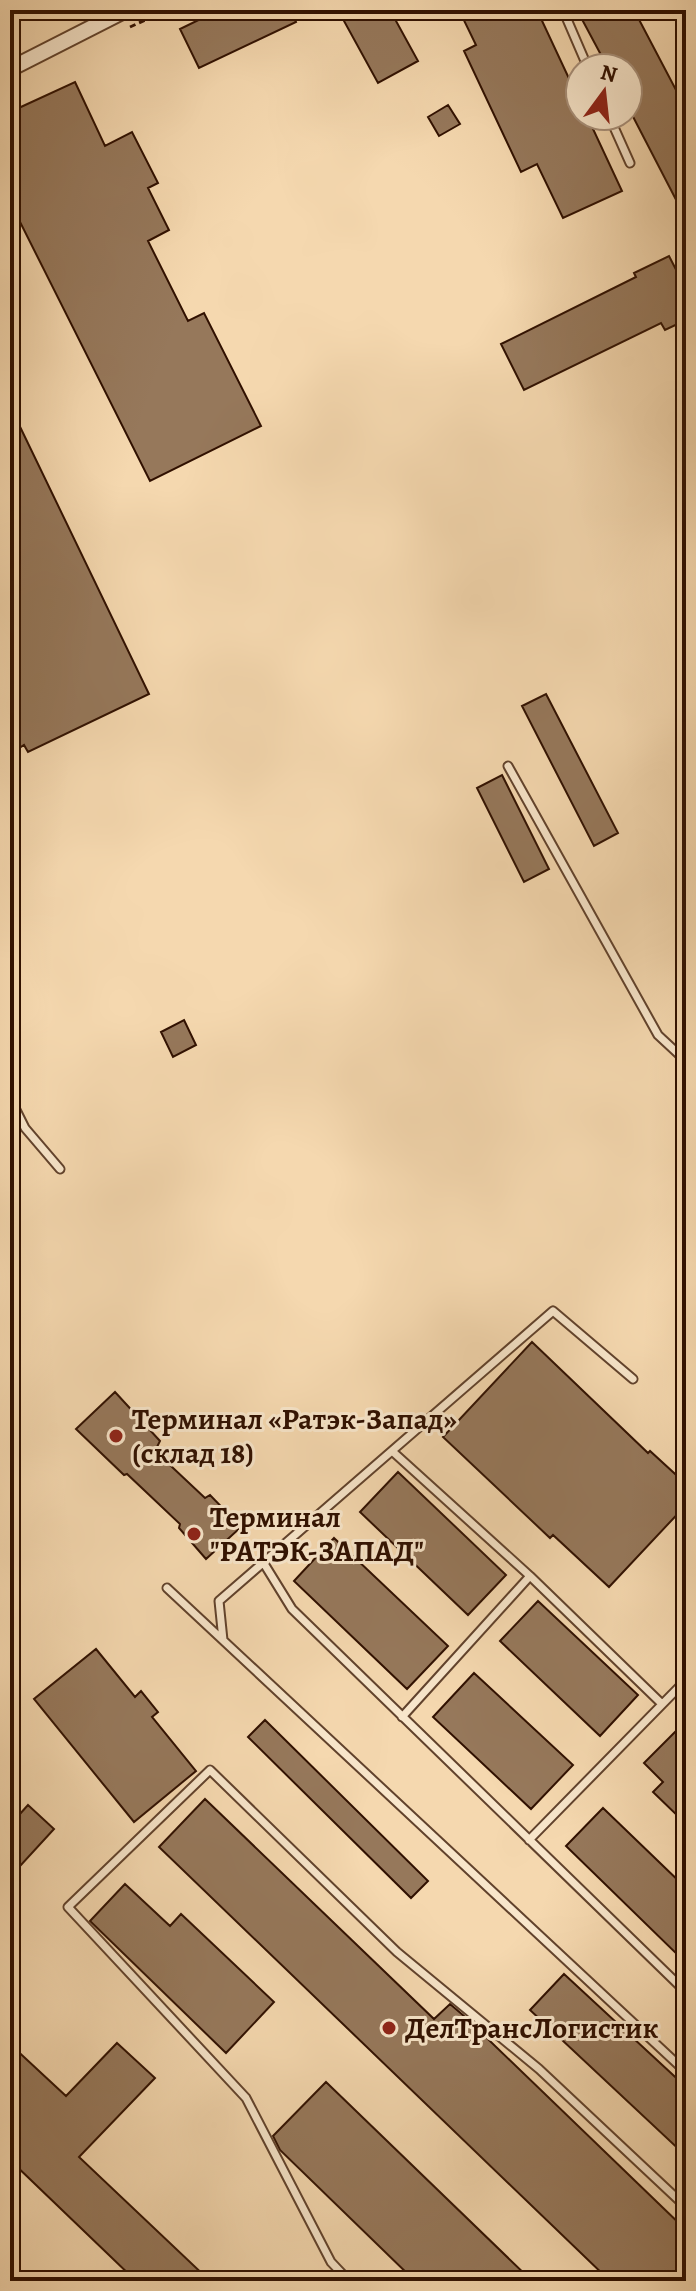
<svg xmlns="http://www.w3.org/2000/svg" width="696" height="2291" font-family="Alegreya,serif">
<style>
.building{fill:#96785b;stroke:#301000;stroke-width:2}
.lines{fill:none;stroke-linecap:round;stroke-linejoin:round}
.service-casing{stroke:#61422c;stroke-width:11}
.minor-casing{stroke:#61422c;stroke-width:18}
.path{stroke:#301000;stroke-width:3;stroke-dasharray:6 4;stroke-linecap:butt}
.service{stroke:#f8e6cb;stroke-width:7}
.minor{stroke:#f8e6cb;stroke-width:14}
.poi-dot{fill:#8f2418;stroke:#f8e6cb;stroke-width:3}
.labels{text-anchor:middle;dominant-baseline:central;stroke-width:6;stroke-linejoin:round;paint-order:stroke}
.poi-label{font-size:30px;font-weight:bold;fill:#301000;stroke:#f8e6cb;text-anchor:start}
</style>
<rect width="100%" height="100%" fill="#f5d8af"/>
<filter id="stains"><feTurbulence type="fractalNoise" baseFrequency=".0025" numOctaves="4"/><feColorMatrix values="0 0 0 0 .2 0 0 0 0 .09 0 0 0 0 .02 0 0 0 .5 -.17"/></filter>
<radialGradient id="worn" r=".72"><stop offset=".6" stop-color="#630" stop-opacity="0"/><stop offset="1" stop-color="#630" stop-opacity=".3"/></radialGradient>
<path class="building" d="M219,10H291L296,22L199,68L180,29Z
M338,10H390L418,61L378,83Z
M459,10H537L580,102V116H587L622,191L563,218L537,164L521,172L464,51L476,45Z
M577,10H634L686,109V219L628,107V68H608Z
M75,82L105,146L132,132L158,183L148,188L169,230L148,241L188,321L204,313L261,426L150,481L10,202V112Z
M448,105L460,124L439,136L428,117Z
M669,256L686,289V320L665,330L661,323L524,390L501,344L636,277L634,273Z
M10,406L149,694L28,752L24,745L10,754Z
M546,694L618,833L594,846L522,706Z
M502,775L549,869L524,882L477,788Z
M184,1020L196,1045L173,1057L161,1032Z
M532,1342L648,1453L650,1451L686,1484V1505L609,1587L553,1535L550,1538L443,1437Z
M115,1392L160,1441L155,1451L205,1498L210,1495L241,1527L206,1559L179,1528L180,1524L127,1474L124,1475L76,1429Z
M398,1472L506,1575L468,1615L360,1512Z
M334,1538L448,1646L407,1689L294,1581Z
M538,1601L638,1695L600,1736L500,1641Z
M96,1649L135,1697L141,1691L158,1712L152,1717L196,1771L134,1822L34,1699Z
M474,1673L573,1765L531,1809L433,1717Z
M265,1720L428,1881L411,1898L248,1737Z
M686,1721V1824L653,1792L663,1782L644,1763Z
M205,1799L434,2019L450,2004L464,2016L686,2230V2274L679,2281H610L159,1847Z
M28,1805L54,1829L10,1877V1825Z
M603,1808L686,1888V1963L566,1846Z
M125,1884L170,1926L181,1914L274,2002L226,2053L90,1921Z
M564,1974L686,2087V2156L530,2010Z
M117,2043L155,2078L79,2157L210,2281H136L10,2160V2044L66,2096Z
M326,2082L532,2281H415L280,2150L273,2136Z"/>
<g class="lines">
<g class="service-casing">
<path id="service" d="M563,10L588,68
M609,116L630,163
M508,766L658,1035L686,1061
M10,1098L25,1128L60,1169
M392,1451L530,1576L662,1704
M263,1562L292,1609L686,1992
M167,1588L686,2072
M223,1640L219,1601L553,1311L633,1379
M402,1717L530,1576
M529,1840L686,1680
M349,2281L331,2262L246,2098L68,1907L210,1770L397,1952L539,2069L686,2207"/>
</g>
<g class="minor-casing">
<path id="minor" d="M10,69L126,10"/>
</g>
<path class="path" d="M130,27L167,10"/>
<use href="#service" class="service"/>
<use href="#minor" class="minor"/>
</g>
<g class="poi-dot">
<circle cx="116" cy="1436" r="8"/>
<circle cx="194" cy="1534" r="8"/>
<circle cx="389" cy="2028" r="8"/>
</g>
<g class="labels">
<g class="poi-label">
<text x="132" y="1419">Терминал «Ратэк-Запад»<tspan x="132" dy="34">(склад 18)</tspan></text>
<text x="210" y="1517">Терминал<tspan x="210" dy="34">"РАТЭК-ЗАПАД"</tspan></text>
<text x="405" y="2028">ДелТрансЛогистик</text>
</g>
</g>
<rect width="696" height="2291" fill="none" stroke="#f5d8af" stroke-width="40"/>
<rect x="12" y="12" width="672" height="2267" fill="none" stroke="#301000" stroke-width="4"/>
<rect x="20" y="20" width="656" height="2251" fill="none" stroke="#301000" stroke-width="2"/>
<g transform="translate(604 92) rotate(15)"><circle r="38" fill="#f8e6cb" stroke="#a8907a" stroke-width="2"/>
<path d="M0-6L14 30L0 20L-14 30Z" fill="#8f2418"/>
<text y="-12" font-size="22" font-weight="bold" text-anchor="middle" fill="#301000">N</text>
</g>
<rect width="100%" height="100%" filter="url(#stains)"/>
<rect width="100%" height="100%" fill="url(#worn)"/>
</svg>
